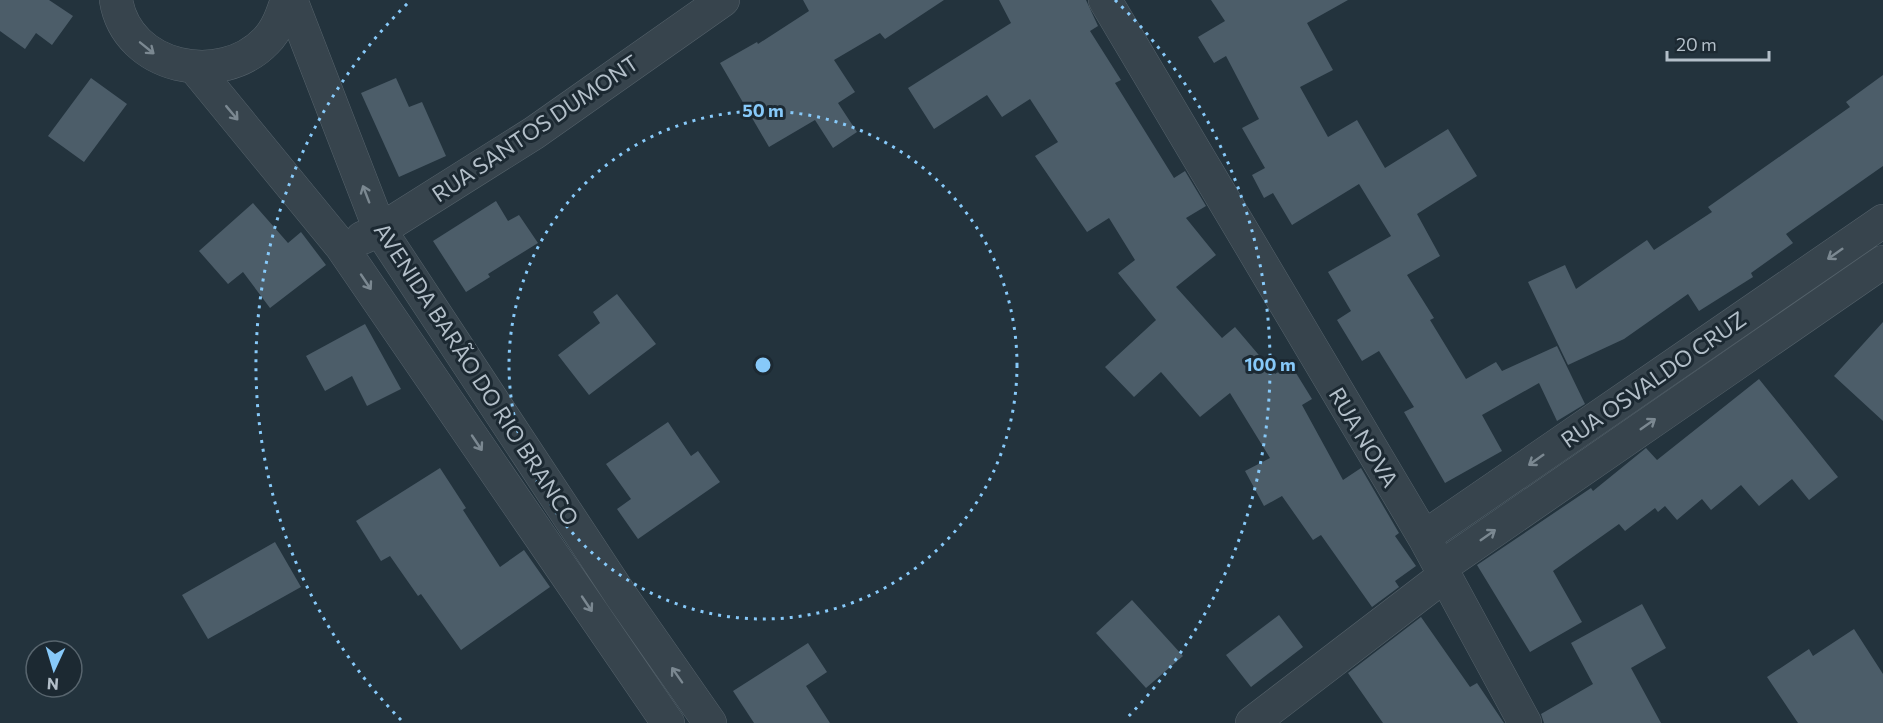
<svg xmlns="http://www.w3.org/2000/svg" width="1883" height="723" font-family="Commissioner,sans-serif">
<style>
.building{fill:#4c5d69}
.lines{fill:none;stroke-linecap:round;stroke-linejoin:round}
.minor-casing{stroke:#55626b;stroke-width:34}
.minor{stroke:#37444d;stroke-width:33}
.oneway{stroke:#7b8891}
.ring{fill:none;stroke:#87c9f9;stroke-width:3;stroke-dasharray:3 6}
.labels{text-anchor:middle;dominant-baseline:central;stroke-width:6;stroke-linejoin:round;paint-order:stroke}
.street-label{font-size:22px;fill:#b3bfc9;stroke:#1c2932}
.centre{fill:#87c9f9;stroke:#1c2932;stroke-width:3}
.ring-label{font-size:18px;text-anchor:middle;font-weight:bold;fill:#87c9f9;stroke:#1c2932;stroke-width:6;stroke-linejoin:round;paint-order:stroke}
</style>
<rect width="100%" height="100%" fill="#23333d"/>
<path class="building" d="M0,0H49L73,16L52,45L36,33L25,49L0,31Z
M803,0H944L885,39L880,33L834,60L855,92L838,103L857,132L833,148L815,120L769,147L720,63L757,42L758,44L809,11Z
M999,0H1086L1098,26L1090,31L1121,80L1115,83L1174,178L1185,171L1206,206L1186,218L1216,255L1176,287L1222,338L1235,327L1275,374L1291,365L1312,399L1302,405L1343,480L1361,468L1399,533L1395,536L1416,566L1395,581L1399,587L1372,607L1321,535L1313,540L1282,496L1264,506L1245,471L1270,458L1230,393L1200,417L1161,372L1134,397L1105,367L1156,320L1118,273L1135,260L1109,218L1087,232L1035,156L1058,142L1030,99L1002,117L987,95L934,129L908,88L1011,23Z
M1211,0H1348L1307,23L1333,70L1300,87L1328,137L1357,120L1385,168L1448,129L1477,176L1417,214L1440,256L1407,275L1434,318L1430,320L1466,379L1496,362L1502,371L1557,346L1585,404L1557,421L1539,383L1482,415L1502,451L1445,483L1404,412L1414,407L1379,351L1362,361L1337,320L1351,311L1328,272L1391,236L1359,184L1292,225L1273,193L1264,198L1252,175L1265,168L1242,128L1259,119L1226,56L1214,63L1198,37L1225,21Z
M1883,75V166L1786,234L1793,243L1751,273L1753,277L1699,311L1688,294L1624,339L1568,365L1528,282L1565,265L1576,289L1647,240L1654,250L1712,212L1708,207L1850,107L1846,102Z
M91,78L127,104L84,162L48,136Z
M396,78L409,107L422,102L446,156L399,177L361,93Z
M496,201L508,221L519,215L538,243L488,274L490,277L466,292L433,241Z
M253,203L288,243L301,232L326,265L270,308L243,272L228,284L199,251Z
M617,294L656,344L589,395L558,355L600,323L593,312Z
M1883,322V421L1834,376Z
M365,324L401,389L367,406L352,376L325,391L306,356Z
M1759,379L1838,477L1809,500L1792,479L1759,506L1741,485L1711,510L1702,499L1677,520L1665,506L1658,512L1655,508L1625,531L1619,524L1553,571L1582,622L1530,652L1477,565L1591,488L1593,491L1646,448L1657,460Z
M668,422L691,456L698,451L720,482L638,539L617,509L631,499L606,464Z
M440,468L466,508L463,510L500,567L524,550L550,587L461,650L421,594L418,596L390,556L381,561L356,521Z
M275,542L301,587L208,639L182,595Z
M1132,600L1183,656L1146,688L1096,633Z
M1642,604L1666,648L1631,668L1661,723H1544L1541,714L1593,684L1571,643Z
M1279,615L1303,647L1251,687L1226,655Z
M1421,617L1470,687L1477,683L1504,723H1383L1348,673Z
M1854,629L1883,674V723H1798L1767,677L1809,649L1813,656Z
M808,643L827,672L806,686L830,723H754L733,691Z"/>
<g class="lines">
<g class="minor-casing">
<path id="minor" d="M116,0C127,69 221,88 266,41C277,30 282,15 287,0
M291,0L380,230L620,594L710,723
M1105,0L1424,537L1525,723
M195,68L341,246L668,723
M362,238L380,230L534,133L723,0
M1424,537L1883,221
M1440,568L1883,262
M1252,723L1444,576"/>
</g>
<use href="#minor" class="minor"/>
</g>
<defs><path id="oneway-shaft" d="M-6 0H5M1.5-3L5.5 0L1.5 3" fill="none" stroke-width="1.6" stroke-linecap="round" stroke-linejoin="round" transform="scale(1.5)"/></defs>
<g class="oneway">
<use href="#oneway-shaft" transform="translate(147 48) rotate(39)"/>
<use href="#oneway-shaft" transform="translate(232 113) rotate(50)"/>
<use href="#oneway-shaft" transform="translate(366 194) rotate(-111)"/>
<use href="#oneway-shaft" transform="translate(1835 254) rotate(145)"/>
<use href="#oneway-shaft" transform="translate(366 282) rotate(56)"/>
<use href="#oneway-shaft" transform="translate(1648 424) rotate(-35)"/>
<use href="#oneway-shaft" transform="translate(477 443) rotate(56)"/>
<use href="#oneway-shaft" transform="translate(1536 460) rotate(145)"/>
<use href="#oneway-shaft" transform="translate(1488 535) rotate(-35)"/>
<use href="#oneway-shaft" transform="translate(587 604) rotate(56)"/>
<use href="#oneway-shaft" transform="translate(677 675) rotate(-125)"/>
</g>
<g class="ring">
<circle cx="763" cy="365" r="254"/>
<path d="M401 720A507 507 0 0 1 411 0M1115 0A507 507 0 0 1 1125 720"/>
</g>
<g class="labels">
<g class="street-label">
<text transform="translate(535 128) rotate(-34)">RUA SANTOS DUMONT</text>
<text transform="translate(477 374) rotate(57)">AVENIDA BARÃO DO RIO BRANCO</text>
<text transform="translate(1653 379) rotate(-35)">RUA OSVALDO CRUZ</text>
<text transform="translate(1364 437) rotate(59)">RUA NOVA</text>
</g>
</g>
<circle cx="763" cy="365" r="9" class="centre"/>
<g class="ring-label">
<text x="763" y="117">50 m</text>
<text x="1270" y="371">100 m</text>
</g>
<g transform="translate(54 669) rotate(184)"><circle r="28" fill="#1c2932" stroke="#58656e" stroke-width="1.5"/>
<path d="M0-4.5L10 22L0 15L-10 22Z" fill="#87c9f9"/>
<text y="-9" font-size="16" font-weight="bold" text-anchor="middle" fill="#b3bfc9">N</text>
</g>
<path d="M1667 51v9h102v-9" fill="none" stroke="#b3bfc9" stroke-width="3"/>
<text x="1676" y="51" font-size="18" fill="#b3bfc9" stroke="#1c2932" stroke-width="4.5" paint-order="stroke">20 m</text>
</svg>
